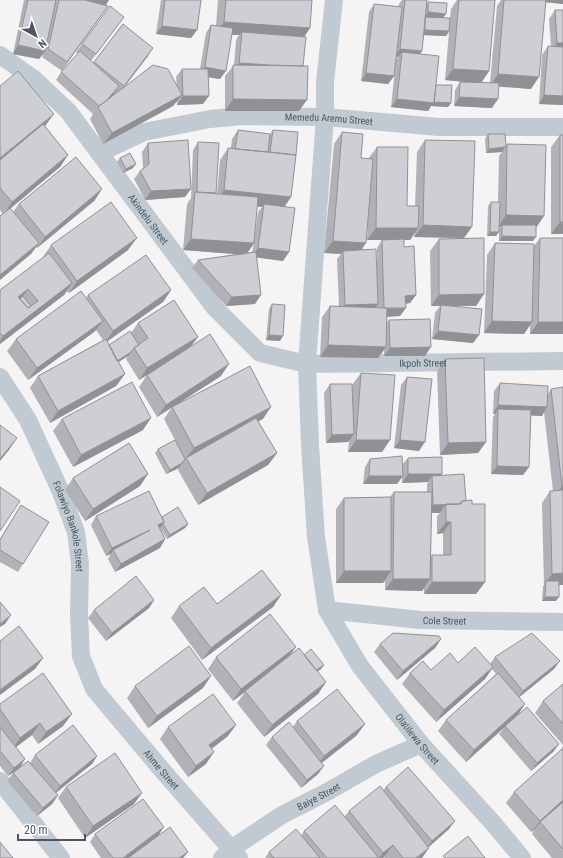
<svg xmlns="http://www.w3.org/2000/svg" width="563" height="858" font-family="'Roboto Condensed',sans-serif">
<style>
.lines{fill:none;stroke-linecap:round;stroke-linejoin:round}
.minor{stroke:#c1cad2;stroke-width:18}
.wall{fill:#b0b2b7;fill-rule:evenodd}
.shaded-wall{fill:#909195}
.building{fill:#cdcfd5;stroke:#909195;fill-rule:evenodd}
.labels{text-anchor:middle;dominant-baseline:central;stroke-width:3;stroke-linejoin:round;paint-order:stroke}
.street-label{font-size:10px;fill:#4a5661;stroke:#fff}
</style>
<rect width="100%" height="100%" fill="#f5f3f3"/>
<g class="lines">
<g class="minor">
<path id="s1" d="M334,0L325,82V117L307,364L310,445L316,537L327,610L360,666L421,744L493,823L522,858"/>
<path id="s2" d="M0,55L34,79L68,111L215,308L260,353L307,364L563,361"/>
<path id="s3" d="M99,153L144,132L210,119L243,116L325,117L439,127H563"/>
<path id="s4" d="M0,377L28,420L61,492L76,532L80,564L79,615L81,656L94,689L162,770L239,858"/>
<path id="s5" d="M327,610L420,620L563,622"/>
<path d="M0,781L61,858"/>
<path id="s6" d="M222,858L231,849L282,815L327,792L376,764L421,744"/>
</g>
</g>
<path class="wall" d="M24,0H109L106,5L108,6L62,71L42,57L43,54L39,59L13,54Z
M161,0H201L197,30L191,38L156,34Z
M218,0H312L310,28L304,37L299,111H225V76L234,65L236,40L239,35H232L220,79L209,77L203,104L177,105V101L173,106L103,144L90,119L93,114L56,80L61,72L78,54L76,52L82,44L118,25L91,61L93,63L123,24L148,56L124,87L177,86L176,77L182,69H200L206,33L211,25L216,26Z
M402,0H427L426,6L428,2L444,18H450L451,9L457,0H495L489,71L481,83H490L497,6L501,0H563V4L545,2L531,89L499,86L492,108L454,106L455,90L460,82H463L445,80L449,32L446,36L423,35L422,51L420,54L436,85L451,103L448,107L431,106L428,111L391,107L396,60L398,57H396L394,76L388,84L361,81L369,12L374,4L399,7V4Z
M555,10H563V105L539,104L542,55L548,46H551L549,19Z
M0,86L45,126L68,155L60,167L10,208L13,212L19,204L102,189L94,201L37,248L36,247L31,254L0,210Z
M238,130L270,134L273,130L291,197L284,207L289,252L283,261L257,257L255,304L226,306L192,268L198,260L237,254L183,250L187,204L191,198L193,150L198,142L216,194H217L220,160L228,148H231L232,139ZM257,206L262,207L258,212L254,240ZM254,244L252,252L247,253Z
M342,132L361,158L368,159L377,147L407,206H415L417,152L425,140L464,238L414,237L415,233L410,240H404V247L416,295L410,303L406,304L400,316L387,317V323L389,320L425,356H384V350L378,358L320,357L322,317L330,306H339L337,259L341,254L324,253L334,144ZM368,227L367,240H389H382L377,248V276L362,250Z
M488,134L506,146L507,144L544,216L536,227L533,241H499V229L501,227H499L496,236H487L488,206L491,202H498L499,156L502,152L486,153L485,139Z
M560,135L563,234H551V147Z
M148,143L185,197L145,200L134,179L140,171L143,168L142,152Z
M120,158L133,168L123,173L117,162Z
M540,238L563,334H530V325L524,334L484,333L487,255L495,243L534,246Z
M439,239L484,294L476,306H451L479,335L473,343L432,339L435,313L440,306H431L430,251Z
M51,245L128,250L69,293L67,291L64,295L0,344V290L43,258V257Z
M171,290L163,302L107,341L109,345L131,333L138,323L190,347L221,376L173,407L263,419L258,421L277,453L268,465L198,505L178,470L179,468L166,474L155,453L158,449L175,440L164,419L172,407L157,417L139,387L147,375L139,380L126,359L128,356L118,362L125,374L116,386L50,423L30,388L38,376L103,340L96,330L94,332L28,380L7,351L16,339L86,298L88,295Z
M272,304L280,341L266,340L269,309Z
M445,359L486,442L478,453L440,455L437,371Z
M361,373L390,440L382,452H348L349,441L348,442L326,443L324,393L330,384L352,385Z
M407,377L419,451L394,448L401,385Z
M500,383L548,394L551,389L563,387V585H559L556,601H542L543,586L544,585L542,503L550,491H553L544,412L542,416L531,415L529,467L523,475L491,474L493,417L495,414H493L494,391Z
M62,419L143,430L73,467L53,431Z
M408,458L441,475L466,501L472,504L485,582L476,594H424V588L422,591L385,590V581L383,583H336V509L344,498L390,497L394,492H427V484L428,482L402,483V476L397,484H363L365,467L370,459L402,465ZM431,513H440L437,516V534L443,533V555H432L431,557Z
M73,478L140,486L85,521L65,490Z
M21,505L23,564L18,572L0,562V539Z
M96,516L162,517L188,524L185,528L167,539L160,528L165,539L160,548L115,572L108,559L111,554L106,556L91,525Z
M281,595L273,607L202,660L171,618L179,606L217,604Z
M154,600L149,608L106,641L88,618L94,610Z
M441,639L435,648L397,680L374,652L380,644Z
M304,655L324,665L321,669L317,671L326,682L318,694L264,737L237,703L245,692L233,701L208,669L216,657L289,656Z
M495,657L554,669L519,697L525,704L517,716L559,744L553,752L531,771L499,734L505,727L466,762L438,731L446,720L496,674L492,669L485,679L436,722L402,684L410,673L431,670L458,663L490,664Z
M563,684V745L535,713L543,701Z
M135,686L203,688L148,728L127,698Z
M0,704L63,726L38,744L32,735L16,747L20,767L30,763L35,755L97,756L92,764L56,793L58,795L52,804L37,816L7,781L13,773L19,768L8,776L0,766Z
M297,721L365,724L356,736L322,763L318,774L301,788L266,745L272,737L293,727Z
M168,727L228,736L211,749L206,764L188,777L160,739Z
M563,746V858H552L532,834L534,830L531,832L506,803L514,792L559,752Z
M66,787L134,804L85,838L58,798Z
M386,787L449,829L429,847L422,858H385L384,857L383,858H265L269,852L301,836L304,831L344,817L349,811L383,790Z
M95,834L158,835L188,852L183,858H101L90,842Z"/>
<path class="shaded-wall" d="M59,0H109L103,9Z
M546,0H563V4L544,2Z
M428,12L446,14L443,18L425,17Z
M224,22L310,28L302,40L242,32L239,35L216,33Z
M162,26L197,30L191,38L156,34Z
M425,30L449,31L446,36L422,35Z
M557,43H563V51L551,52Z
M18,45L45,51L39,59L13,54Z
M153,48L148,56L119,94L124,86Z
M400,49L422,51L416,59L402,52L398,57H394Z
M239,63L303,68L297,76L233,71Z
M205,67L226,71L220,79L199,76Z
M453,69L489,71L481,83L445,80Z
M366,73L394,76L388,84L361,81Z
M498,74L539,77L531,89L490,86Z
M119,86L113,95L99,110V109Z
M182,95L173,106L103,144L112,133Z
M544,95L563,96V105L539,104Z
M183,96H209L203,104L177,105Z
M459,97L498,99L492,108L454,106Z
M233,99L307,100L299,111H225Z
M397,99L433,102L451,103L448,107L431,106L428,111L391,107Z
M54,114L45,126L0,163V158Z
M505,147L502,152L486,153L489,149Z
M68,155L60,167L4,214L12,202Z
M136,164L133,168L123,173L126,169Z
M102,189L94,201L37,248L45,237Z
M191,189L185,197L145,200L151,191Z
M224,190L291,197L283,209L264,204L262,207L216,202Z
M506,215L544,216L536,228L502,225L501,227H498Z
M560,222H563V234H551Z
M423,225L472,227L464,238L414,237Z
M376,228H418L410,240H367Z
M490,232H499L496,236H487Z
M502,236L536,237L533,241H499Z
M137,238L128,250L69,293L77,281Z
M191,239L254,243L246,255L183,250Z
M333,241L366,243L358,255L343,251L341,254L324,253Z
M39,243L31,254L0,280V275Z
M258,248L289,252L283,261L252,257Z
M72,283L64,295L0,344V341L3,336Z
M28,289L20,301L18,297Z
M171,290L163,302L105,343L113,331Z
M484,294L476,306H441V305L440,306H431L439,295Z
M261,295L255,304L226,306L232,297Z
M416,295L410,303L400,304L405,296Z
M378,304L373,312L339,314L345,305Z
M406,308L400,316L378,317L384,309Z
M103,321L94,332L28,380L37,368Z
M492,321L532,322L524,334L484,333Z
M538,322H563V334H530Z
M438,331L479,335L473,343L432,339Z
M269,335L283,336L280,341L266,340Z
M198,337L189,349L139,380L147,368Z
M328,345L386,347L378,358L320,357Z
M431,347L425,356H384L390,348Z
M131,352L128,356L114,365L117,361Z
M229,364L221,376L157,417L166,405Z
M125,374L116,386L50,423L58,411Z
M498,405L547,407L542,416L498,414V409L495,414H493Z
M271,407L263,419L187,459L186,458L194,448Z
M151,418L143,430L73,467L81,455Z
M354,434L348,442L326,443L332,435Z
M17,438L9,450L0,461V459Z
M356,440H390L382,452H348Z
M400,440L425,442L419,451L394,448Z
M486,442L478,453L440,455L448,443Z
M277,453L268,465L198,505L207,493Z
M182,463L179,468L166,474L170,470Z
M497,466L529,467L523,475L491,474Z
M148,474L140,486L85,521L93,509Z
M408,474H442L436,482L432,476L428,482L402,483Z
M369,476H403L397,484H363Z
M562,486H563V496L554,497Z
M433,505H445L440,513H428Z
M164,522L158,531V525Z
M446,522H451L443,533L437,534Z
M188,524L185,528L167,539L170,535Z
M150,530L113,550L111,554L106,556L112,548Z
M165,539L160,548L115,572L121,564Z
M344,571H391L383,583H336Z
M563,573V585H546V582L552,574Z
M393,579H430L422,591L385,590Z
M432,582H485L476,594H424Z
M281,595L273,607L202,660L211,648Z
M545,597H559L556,601H542Z
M154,600L149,608L106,641L112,633Z
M11,615L5,624L0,627V624Z
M441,639L435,648L397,680L403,671Z
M296,647L288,658L233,701L241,689Z
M43,658L35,669L0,695V690Z
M560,661L554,669L517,699L523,691Z
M324,665L321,669L309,678L312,674Z
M493,667L485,679L436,722L444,710Z
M211,676L203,688L148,728L157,716Z
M326,682L318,694L264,737L272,725Z
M525,704L517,716L466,762L474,750Z
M72,714L63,726L38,744L46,732Z
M40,723L32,735L12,750L20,738Z
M365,724L356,736L316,767L324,756Z
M236,725L228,736L201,757L209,745Z
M559,744L553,752L531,771L537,763Z
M214,752L206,764L188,777L196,766Z
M97,756L92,764L54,794L60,786Z
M25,759L20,768L8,776L14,768Z
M324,766L318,774L301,788L307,780Z
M142,793L134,804L85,838L93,826Z
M58,795L52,804L37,816L43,808Z
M563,800V804L540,822L534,830L531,832L540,821Z
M455,821L449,829L426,849L432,841Z
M164,827L158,836L128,858H123Z
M393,845L384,857L383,858H379L383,853Z
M429,848L422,858H416Z
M188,852L183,858H179Z"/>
<path class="building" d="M28,0H56L45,51L18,45Z
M59,0H85L108,6L67,62L48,49Z
M165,0H201L197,30L162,26Z
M226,0H312L310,28L224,22Z
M405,0H427L422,51L400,49Z
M459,0H495L489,71L453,69Z
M504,0H546L539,77L498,74Z
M428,2L447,3L446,14L428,12Z
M374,4L402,7L394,76L366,73Z
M110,6L124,17L96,54L82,44Z
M555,10H563V43H557Z
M425,17L450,18L449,31L425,30Z
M123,24L153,48L124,86L94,62Z
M211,25L233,28L226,71L205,67Z
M242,32L306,37L303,66L270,65L239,63Z
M548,46L563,47V96L544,95Z
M80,51L119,86L106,101L99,106L61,72Z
M402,52L439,56L434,103L397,99Z
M153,65L168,69L182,95L112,133L98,107Z
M233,65L308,66L307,100L233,99Z
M182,69H208L209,96H183Z
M18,71L54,114L0,158V86Z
M460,82L499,83L498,99L459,97Z
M436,85H452L451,103L434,102Z
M43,124L68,155L12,202L0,188V160Z
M238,130L270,134L268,152L235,149Z
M273,130L298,132L296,155L270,152Z
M342,132L363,134L361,158L373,159L366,243L333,241Z
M488,134H505L506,146L505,147L489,149Z
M560,135H563V222H560Z
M188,140L191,189L151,191L140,171L149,164L148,143Z
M425,140L475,141L472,227L423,225Z
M198,142L219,143L216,193L197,192Z
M507,144L546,145L544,216L506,215Z
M377,147H408L407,206H419L418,228H376Z
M228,148L296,155L291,197L224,190Z
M130,153L136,164L126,169L120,158Z
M76,157L102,189L45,237L19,204Z
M195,192L258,197L254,243L191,239Z
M111,202L137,238L77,281L51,245Z
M491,202H500L499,232H490Z
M264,204L295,208L289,252L258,248Z
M10,208L39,243L0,275V216Z
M502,225H536V237L502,236Z
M484,238V294L439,295V239Z
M540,238H563V322H538Z
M404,239V247L414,246L416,295L405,296L406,308H384L382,240Z
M495,243L534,244L532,322L492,321Z
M376,249L378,304L345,305L343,251Z
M256,252L261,295L232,297L198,260Z
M49,253L72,283L3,336L0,333V290ZM28,289L38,301L28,308L18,297Z
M146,255L171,290L113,331L88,295Z
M81,291L103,321L37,368L16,339Z
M23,296L31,306L28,308L20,299Z
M174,300L198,337L147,368L134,348L148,338L138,323Z
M272,304L285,305L283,336L269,335Z
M441,305L482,309L479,335L438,331Z
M330,306L387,308L386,347L328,345Z
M430,319L431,347L390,348L389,320Z
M130,331L139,345L134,348L131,352L117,361L109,345Z
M210,334L229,364L166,405L147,375Z
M106,339L125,374L58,411L38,376Z
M484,358L486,442L448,443L445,359Z
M250,366L271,407L194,448L172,407Z
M361,373L395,375L390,440H356Z
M407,377L432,379L425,442L400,440Z
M132,382L151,418L81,455L62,419Z
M500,383L548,386L547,407L498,405Z
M330,384H352L354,434L332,435Z
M563,387V486H562L551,389Z
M498,409L531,410L529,467L497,466Z
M256,418L277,453L207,493L186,458Z
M0,425L17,438L0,459Z
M175,440L185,459L182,463L170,470L158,449Z
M129,443L148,474L93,509L73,478Z
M402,456L403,476H369L370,459Z
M442,457V474H408V458Z
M464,474L466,501H462L459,504L433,505L432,476Z
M0,487L20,501L0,531Z
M563,490V573L552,574L550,491Z
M149,491L164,522L158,525L165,539L121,564L113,550L150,530L112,548L96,516Z
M394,492H432L430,579H393Z
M391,497V571H344V498Z
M472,500V504H485V582H432V555H451V522H446V504H461L462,501Z
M21,505L49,522L23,564L0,550V540Z
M178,507L188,524L170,535L163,524L164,522L162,517Z
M262,570L281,595L211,648L179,606L204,587L217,604Z
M136,576L154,600L112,633L94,610Z
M546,581H559V597H545Z
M0,602L11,615L0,624Z
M270,614L296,647L241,689L216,657Z
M19,626L43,658L0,690V641Z
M393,633L439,636L441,639L403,671L380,644Z
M532,633L560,661L523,691L495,657Z
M189,646L211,676L157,716L135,686Z
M475,647L493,667L444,710L410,673L423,661L431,670L450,653L458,663Z
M299,648L326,682L272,725L245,691Z
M311,649L324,665L316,670L304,655Z
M43,673L72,714L46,732L40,723L20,738L0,709V704Z
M498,673L525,704L474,750L446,720Z
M563,684V724L543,701Z
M337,689L365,724L324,756L297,721Z
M213,694L236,725L209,745L214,752L196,766L168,727Z
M527,707L559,744L537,763L505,726Z
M289,722L324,766L307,780L272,737Z
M73,725L97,756L60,786L35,755Z
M0,728H1L25,759L14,768L0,751Z
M562,749L563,751V800L540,821L514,792Z
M115,753L142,793L93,826L66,787Z
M28,761L58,795L43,808L13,773Z
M408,767L455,821L432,841L386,787Z
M380,786L429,848L416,858H403L393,845L383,853L349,811Z
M143,799L164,827L123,858H113L95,834Z
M563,802V849L540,822Z
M335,805L378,857L376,858H327L304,831Z
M170,827L188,852L179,858H128Z
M296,829L320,858H274L269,852Z
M468,836L485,858H445L443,856Z
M0,842L13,858H0Z"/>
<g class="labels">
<g class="street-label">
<text stroke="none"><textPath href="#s3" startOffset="236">Memedu Aremu Street</textPath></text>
<text stroke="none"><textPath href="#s2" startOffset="223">Akindelu Street</textPath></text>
<text stroke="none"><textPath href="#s2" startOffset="562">Ikpoh Street</textPath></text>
<text stroke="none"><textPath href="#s4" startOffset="166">Folawiyo Bankole Street</textPath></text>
<text stroke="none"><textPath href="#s5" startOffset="118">Cole Street</textPath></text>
<text stroke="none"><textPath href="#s1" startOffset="770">Olatilewa Street</textPath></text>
<text stroke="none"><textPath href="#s4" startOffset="438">Ahme Street</textPath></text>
<text stroke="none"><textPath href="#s6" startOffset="115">Baiye Street</textPath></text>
</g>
</g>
<g transform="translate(36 36) rotate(140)" stroke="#ffffff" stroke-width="3" paint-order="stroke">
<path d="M0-3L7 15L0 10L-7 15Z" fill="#4a5661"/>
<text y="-6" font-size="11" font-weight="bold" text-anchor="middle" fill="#4a5661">N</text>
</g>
<path d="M18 834v6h67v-6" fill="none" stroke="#4a5661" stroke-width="2"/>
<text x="24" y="834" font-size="12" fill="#4a5661" stroke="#ffffff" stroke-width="3" paint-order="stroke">20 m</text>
</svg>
